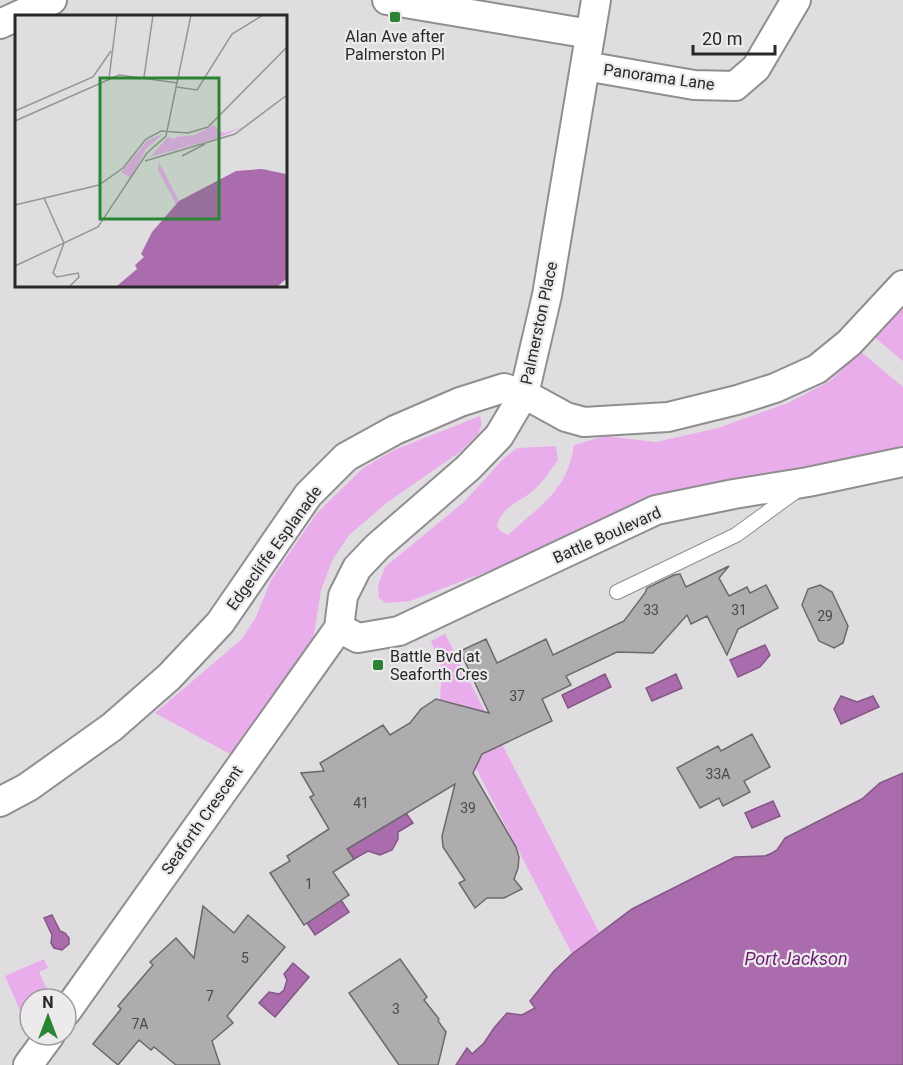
<svg xmlns="http://www.w3.org/2000/svg" width="903" height="1065" font-family="Roboto,sans-serif">
<style>
.green{fill:#e9adeb}
.water{fill:#aa6cad;stroke:#835885;stroke-width:1.5}
.building{fill:#aeacae;stroke:#6c696c;stroke-width:1.5}
.lines{fill:none;stroke-linecap:round;stroke-linejoin:round}
.service-casing{stroke:#908e90;stroke-width:16}
.minor-casing{stroke:#908e90;stroke-width:32}
.service{stroke:#fff;stroke-width:14}
.minor{stroke:#fff;stroke-width:28}
.poi-dot{fill:#2a8434;stroke:#edeaed;stroke-width:2}
.labels{text-anchor:middle;dominant-baseline:central;stroke-width:4.5;stroke-linejoin:round;paint-order:stroke}
.number-label{font-size:14px;fill:#4a494a}
.poi-label{font-size:16px;fill:#292829;stroke:#edeaed}
.street-label{font-size:16px;fill:#292829;stroke:#edeaed}
.water-label{font-size:18px;font-style:italic;fill:#6c2072;stroke:#edeaed}
.inset-road{fill:none;stroke:#979597;stroke-width:1.5}
.view{fill:#2a8434;fill-opacity:0.15;stroke:#2a8434;stroke-width:3}
.inset-edge{fill:none;stroke:#292829;stroke-width:3}
</style>
<rect width="100%" height="100%" fill="#e0dde0"/>
<path class="green" d="M903,302V361L873,336Z
M861,352L903,387V452L528,556L410,601L386,603L379,598L378,586L385,567L465,501L504,458L517,448L556,446L558,460C551,469 545,479 537,487C523,502 502,504 497,526L500,531L508,535C540,505 567,492 574,445L605,436L656,442L718,428L788,403L830,381Z
M480,416L482,424L478,434L460,452L389,501L349,535L332,561L321,590L313,641L232,755L155,713L242,639L256,617L271,580L317,513L362,469L394,450Z
M445,634L599,932L572,954L440,699L442,668L431,641Z
M44,959L48,968L39,972L49,994L45,999H30V1019L26,1024L5,976Z"/>
<path class="water" d="M765,645L770,655L760,667L738,677L730,660Z
M605,674L611,687L568,708L562,695Z
M676,674L682,688L652,701L646,688Z
M841,696L857,702L873,696L879,707L841,724L834,709Z
M903,773V1065H456L467,1048L472,1054L484,1043L494,1028L507,1013L522,1015L535,1008L530,1001L554,971L572,954L632,909L735,857L765,856L772,853L777,850L785,838L862,799L880,783Z
M773,801L780,816L752,828L745,813Z
M406,813L413,823L398,832V839L392,850L380,855L368,851L354,859L347,849Z
M341,900L349,912L315,935L307,923Z
M52,915L60,931L65,933L69,938V944L62,950L54,948L51,943L52,935L44,918Z
M293,963L309,977L275,1017L259,1003L269,992L279,994L284,990L287,980L284,974Z"/>
<path class="building" d="M729,566L719,578L729,596L747,587L750,593L766,585L778,608L738,629L727,655L707,616L691,624L687,615L653,653L617,652L566,676L571,685L542,699L552,721L482,754L473,773L516,847L519,857L518,868L514,879L522,889L504,898H487L475,908L459,883L465,880L443,847L442,836L455,784L347,849L354,859L333,872L349,895L304,925L270,873L290,861L287,856L329,829L310,797L314,795L301,773L324,771L320,763L383,725L390,735L410,723L421,709L436,699L489,713L460,651L486,639L497,663L546,639L553,655L624,621L645,593L647,588L674,575L680,574L686,587Z
M820,585L832,592L848,626L843,643L834,648L819,641L802,605L808,589Z
M752,734L770,767L744,781L750,792L723,806L719,798L700,808L677,768L718,746L721,751Z
M203,906L234,933L248,915L285,947L227,1016L233,1023L212,1041L220,1065H176L154,1047L151,1050L139,1040L118,1065L93,1044L121,1009L118,1006L153,965L150,962L176,938L194,958Z
M400,959L427,997L424,1000L439,1019L438,1021L446,1032L438,1065H399L349,993Z"/>
<g class="lines">
<g class="service-casing">
<path id="service" d="M617,592L736,535L799,489"/>
</g>
<g class="minor-casing">
<path id="minor" d="M387,0L590,34
M0,24L52,0
M585,66L694,85L735,86L756,68L796,0
M339,628L358,638L399,631L656,510L734,494L808,482L903,462
M0,802L28,787L112,727L169,677L220,623L308,495L346,457L395,430L460,402L504,388L524,394L566,417L584,422L668,417L737,400L775,388L817,369L849,343L903,285
M66,1012L339,628L343,596L357,568L377,547L468,468L499,436L524,394L547,295L596,0
M28,1065L50,1035"/>
</g>
<use href="#service" class="service"/>
<use href="#minor" class="minor"/>
</g>
<g class="poi-dot">
<rect x="389" y="11" width="12" height="12" rx="3"/>
<rect x="372" y="659" width="12" height="12" rx="3"/>
</g>
<g class="labels">
<g class="number-label">
<text x="651" y="610">33</text>
<text x="739" y="610">31</text>
<text x="825" y="616">29</text>
<text x="517" y="696">37</text>
<text x="718" y="774">33A</text>
<text x="361" y="803">41</text>
<text x="468" y="808">39</text>
<text x="309" y="884">1</text>
<text x="245" y="958">5</text>
<text x="210" y="996">7</text>
<text x="396" y="1009">3</text>
<text x="140" y="1024">7A</text>
</g>
<g class="poi-label">
<text x="395" y="36">Alan Ave after<tspan x="395" dy="18">Palmerston Pl</tspan></text>
<text x="390" y="656" text-anchor="start">Battle Bvd at<tspan x="390" dy="18">Seaforth Cres</tspan></text>
</g>
<g class="street-label">
<text transform="translate(659 77) rotate(8)">Panorama Lane</text>
<text transform="translate(539 323) rotate(-78)">Palmerston Place</text>
<text transform="translate(607 535) rotate(-24)">Battle Boulevard</text>
<text transform="translate(274 548) rotate(-54)">Edgecliffe Esplanade</text>
<text transform="translate(202 820) rotate(-55)">Seaforth Crescent</text>
</g>
<g class="water-label">
<text x="796" y="958">Port Jackson</text>
</g>
</g>
<g transform="translate(15 15)">
<rect width="272" height="272" fill="#e0dde0"/>
<path d="M199,110L209,118L228,112L203,123L135,142L153,122L159,124L152,134L161,122L180,120ZM149,118L131,134L116,163L106,157L133,125ZM144,147L164,186L161,189L143,155Z" fill="#e9adeb"/>
<path d="M247,154L271,159V264L263,271H102L122,254L120,250L129,242L126,239L137,217L164,186L221,156Z" fill="#aa6cad"/>
<path class="inset-road" d="M129,62L138,0M94,63L102,0M162,72L182,75L217,19L248,0M0,96L78,62L96,36M0,106L104,60L163,68M167,141L190,129M130,146L220,119L272,80M29,183L49,228L38,258L42,262L63,258L64,262L55,271M0,190L84,170L108,153L131,124L146,116L173,118L193,112L272,32M0,251L83,212L132,138L151,121L176,0"/>
<path class="view" d="M85,63H204V204H85Z"/>
<rect width="272" height="272" class="inset-edge"/>
</g>
<g transform="translate(48 1017)"><circle r="28" fill="#edeaed" stroke="#9f9c9f" stroke-width="1.5"/>
<path d="M0-4.5L10 22L0 15L-10 22Z" fill="#2a8434"/>
<text y="-9" font-size="16" font-weight="bold" text-anchor="middle" fill="#292829">N</text>
</g>
<path d="M693 45v9h82v-9" fill="none" stroke="#292829" stroke-width="3"/>
<text x="702" y="45" font-size="18" fill="#292829" stroke="#edeaed" stroke-width="4.5" paint-order="stroke">20 m</text>
</svg>
